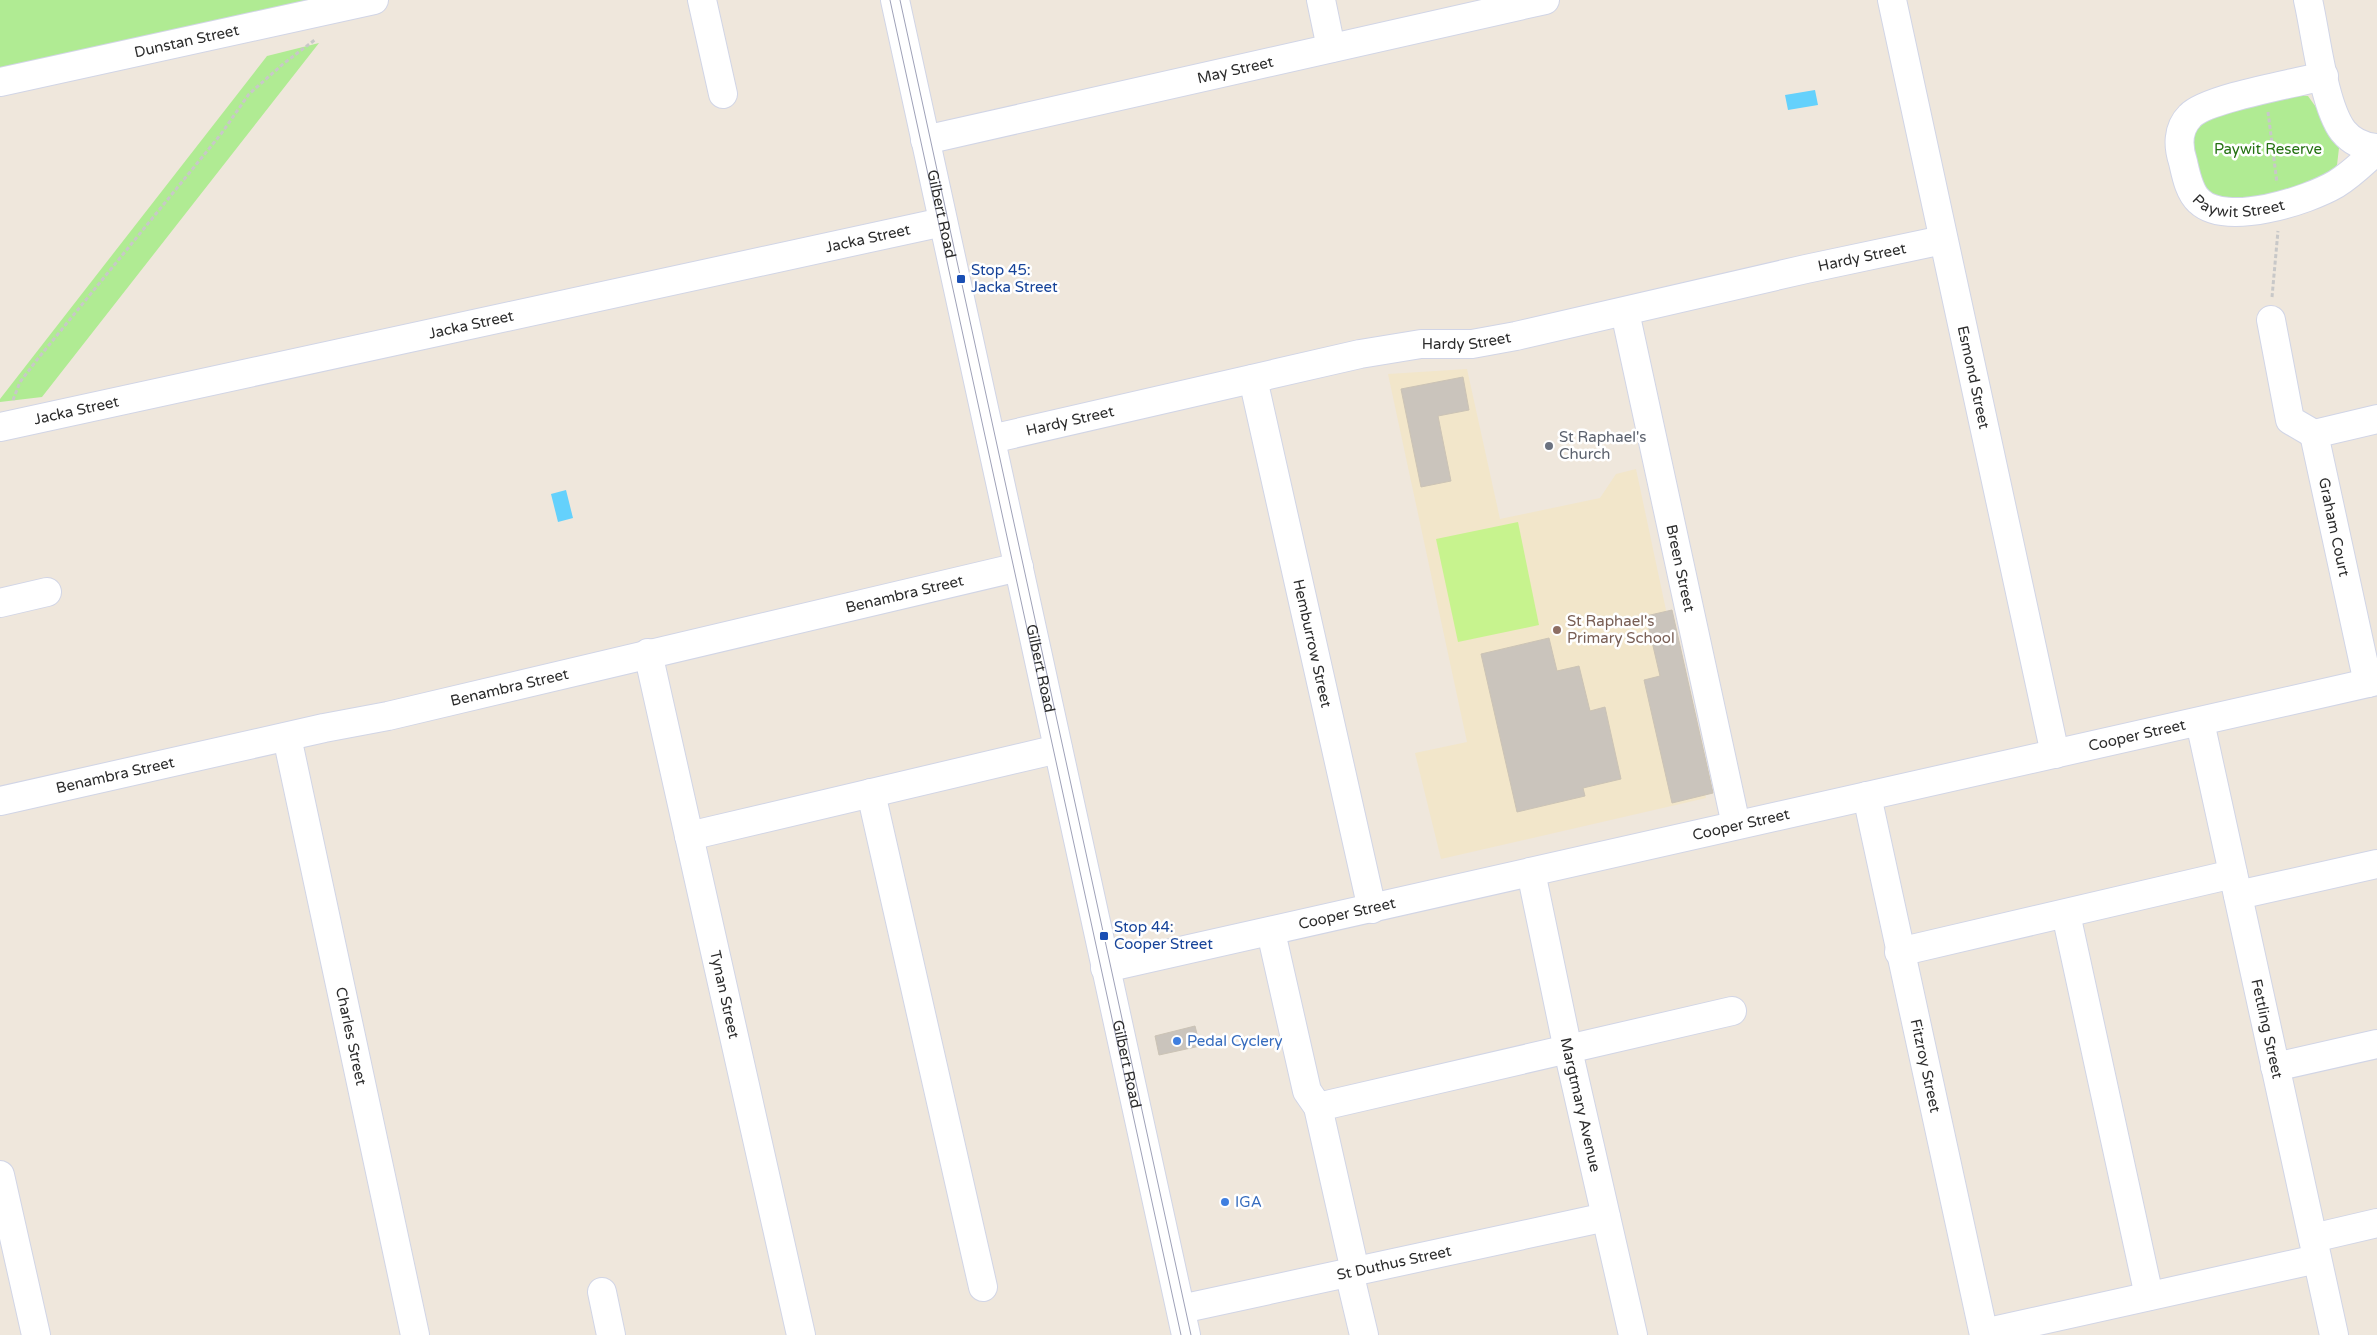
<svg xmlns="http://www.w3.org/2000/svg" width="2377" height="1335" font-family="'Varela Round',sans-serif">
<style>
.education{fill:#f2e6ca}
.green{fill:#b0eb93}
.pitch{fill:#c7f38e}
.water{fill:#64d1fc}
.building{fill:#cac4bc;stroke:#cbc3b5}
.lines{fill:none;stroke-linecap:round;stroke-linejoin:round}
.minor-casing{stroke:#d1d5e6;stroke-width:30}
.path{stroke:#c8c8c8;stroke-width:3;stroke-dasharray:4 2.5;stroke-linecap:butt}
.minor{stroke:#fff;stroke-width:28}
.tram{stroke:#9ea1b8;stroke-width:1}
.transit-dot{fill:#1a4fb4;stroke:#fff;stroke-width:2}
.worship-dot{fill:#6b7280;stroke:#fff;stroke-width:2}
.education-dot{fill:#8d6e63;stroke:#fff;stroke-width:2}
.shop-dot{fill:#3f7fe0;stroke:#fff;stroke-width:2}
.labels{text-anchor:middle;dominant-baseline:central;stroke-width:5;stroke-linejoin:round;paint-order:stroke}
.street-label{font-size:15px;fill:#2c2c2c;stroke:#fff}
.park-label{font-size:15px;fill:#257212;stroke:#fff}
.transit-label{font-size:15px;fill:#164399;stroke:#fff;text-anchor:start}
.worship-label{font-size:15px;fill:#5b616d;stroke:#fff;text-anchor:start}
.education-label{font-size:15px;fill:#785e54;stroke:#fff;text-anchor:start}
.shop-label{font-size:15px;fill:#366cbe;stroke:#fff;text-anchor:start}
</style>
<rect width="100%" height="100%" fill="#efe7dc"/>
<path class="education" d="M1467,369L1500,519L1600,498L1616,474L1636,469L1706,798L1441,859L1415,753L1467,742L1388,374Z"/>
<path class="green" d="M0,0H332L0,72Z
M319,43L42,397L0,402V399L267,56Z
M2294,95L2308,96L2318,110L2325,130L2339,148L2337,165L2326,181L2242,203L2212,196L2202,186L2188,149L2194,130L2205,117Z"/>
<path class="pitch" d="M1518,522L1539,625L1458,642L1436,539Z"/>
<path class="water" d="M1815,90L1818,105L1788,110L1785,95Z
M566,490L573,518L558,522L551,494Z"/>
<path class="building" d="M1463,377L1469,410L1438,416L1451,481L1421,487L1401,389Z
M1672,610L1713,793L1672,803L1644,680L1660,676L1646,616Z
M1549,638L1557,671L1579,666L1590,711L1605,707L1621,779L1583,788L1585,796L1517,812L1481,654Z
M1195,1026L1200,1046L1159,1055L1155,1036Z"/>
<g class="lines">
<g class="minor-casing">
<g id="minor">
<path d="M702,0L723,94"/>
<path id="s1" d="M895,0L1186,1335"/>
<path d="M1321,0L1331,48"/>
<path id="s2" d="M1892,0L2055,754"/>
<path d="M2308,0C2316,34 2323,104 2343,131C2352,142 2363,147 2377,148"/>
<path id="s3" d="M2324,76C2297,83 2207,98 2190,116C2177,129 2178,147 2183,162C2186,175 2189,192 2199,201C2226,227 2307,201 2336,184C2351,175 2364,162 2377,150"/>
<path id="s4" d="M0,82L374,0"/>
<path id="s5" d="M925,140L1545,0"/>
<path id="s6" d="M1625,312L1736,825"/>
<path d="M2271,320L2290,420L2314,434"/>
<path id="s7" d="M1253,379L1372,909"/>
<path id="s8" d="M0,427L943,222"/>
<path id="s9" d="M991,439L1360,354L1421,344H1472L1516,336L1806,269L1943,240"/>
<path d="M0,603L47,592"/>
<path id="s10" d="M648,653L801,1335"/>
<path d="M2368,683L2314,434L2377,419"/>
<path id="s11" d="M2200,722L2334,1335"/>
<path id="s12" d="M287,737L415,1335"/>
<path d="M871,793L983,1287"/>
<path id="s13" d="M1867,796L1984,1335"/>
<path id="s14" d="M0,801L324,728L388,716L1019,567"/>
<path d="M689,836L1058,749"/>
<path id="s15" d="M1531,872L1568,1050L1633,1335"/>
<path d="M2238,895L2377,864"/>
<path d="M2066,914L2149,1296"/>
<path d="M1271,932L1307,1091L1318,1107L1355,1271"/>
<path d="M1899,952L2233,874"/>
<path id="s16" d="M1105,968L2377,681"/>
<path d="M2275,1067L2377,1044"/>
<path d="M1318,1107L1732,1011"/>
<path d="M0,1175L36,1335"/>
<path d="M2313,1238L2377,1223"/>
<path d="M1349,1272L1364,1335"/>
<path d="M602,1292L611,1335"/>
<path id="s17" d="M1181,1309L1606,1217"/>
<path d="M1984,1333L2317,1259"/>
</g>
</g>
<path class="path" d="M2268,112L2277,183
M2272,297L2278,231
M13,400L20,382L36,361L221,134L249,94L283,64L316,39"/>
<use href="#minor" class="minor"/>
<path class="tram" d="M890,0L1181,1335
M900,0L1191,1335"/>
</g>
<g class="transit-dot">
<rect x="956" y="274" width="10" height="10" rx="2.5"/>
<rect x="1099" y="931" width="10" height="10" rx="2.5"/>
</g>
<circle class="worship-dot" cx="1549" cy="446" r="5"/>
<circle class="education-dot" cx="1557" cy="630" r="5"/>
<g class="shop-dot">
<circle cx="1177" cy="1041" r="5"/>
<circle cx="1225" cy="1202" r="5"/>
</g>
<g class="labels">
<g class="street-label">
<text stroke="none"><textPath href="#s4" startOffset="191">Dunstan Street</textPath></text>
<text stroke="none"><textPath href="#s5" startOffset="318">May Street</textPath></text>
<text stroke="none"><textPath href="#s3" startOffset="274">Paywit Street</textPath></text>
<text stroke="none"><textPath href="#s1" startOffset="219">Gilbert Road</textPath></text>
<text stroke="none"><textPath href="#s8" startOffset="888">Jacka Street</textPath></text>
<text stroke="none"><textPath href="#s9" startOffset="891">Hardy Street</textPath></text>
<text stroke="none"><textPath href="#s8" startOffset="482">Jacka Street</textPath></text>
<text stroke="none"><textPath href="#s9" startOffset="486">Hardy Street</textPath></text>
<text stroke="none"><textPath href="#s2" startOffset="386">Esmond Street</textPath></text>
<text stroke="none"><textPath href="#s8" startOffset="78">Jacka Street</textPath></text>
<text stroke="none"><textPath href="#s9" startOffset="81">Hardy Street</textPath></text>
<text transform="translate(2334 527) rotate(78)">Graham Court</text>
<text stroke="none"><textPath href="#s6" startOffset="262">Breen Street</textPath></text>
<text stroke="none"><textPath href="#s14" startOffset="928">Benambra Street</textPath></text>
<text stroke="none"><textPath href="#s7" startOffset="271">Hemburrow Street</textPath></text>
<text stroke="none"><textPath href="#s1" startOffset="684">Gilbert Road</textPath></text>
<text stroke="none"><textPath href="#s14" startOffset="522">Benambra Street</textPath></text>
<text stroke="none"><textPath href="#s16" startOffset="1058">Cooper Street</textPath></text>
<text stroke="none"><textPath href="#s14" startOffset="118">Benambra Street</textPath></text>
<text stroke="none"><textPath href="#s16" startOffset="652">Cooper Street</textPath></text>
<text stroke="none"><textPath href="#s16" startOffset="248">Cooper Street</textPath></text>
<text stroke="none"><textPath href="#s10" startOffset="350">Tynan Street</textPath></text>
<text stroke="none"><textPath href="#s11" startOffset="314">Fettling Street</textPath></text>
<text stroke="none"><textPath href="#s12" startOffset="306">Charles Street</textPath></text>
<text stroke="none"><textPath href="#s1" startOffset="1089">Gilbert Road</textPath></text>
<text stroke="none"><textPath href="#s13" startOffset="276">Fitzroy Street</textPath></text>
<text stroke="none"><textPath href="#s15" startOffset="238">Margtmary Avenue</textPath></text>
<text stroke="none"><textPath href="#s17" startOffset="218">St Duthus Street</textPath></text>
</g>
<g class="park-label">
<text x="2268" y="149">Paywit Reserve</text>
</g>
<g class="transit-label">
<text x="971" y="270">Stop 45:<tspan x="971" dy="17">Jacka Street</tspan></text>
<text x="1114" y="927">Stop 44:<tspan x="1114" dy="17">Cooper Street</tspan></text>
</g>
<g class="worship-label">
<text x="1559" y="437">St Raphael's<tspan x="1559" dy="17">Church</tspan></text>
</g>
<g class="education-label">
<text x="1567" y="621">St Raphael's<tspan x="1567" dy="17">Primary School</tspan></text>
</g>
<g class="shop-label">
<text x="1187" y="1041">Pedal Cyclery</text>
<text x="1235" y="1202">IGA</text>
</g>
</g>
</svg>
